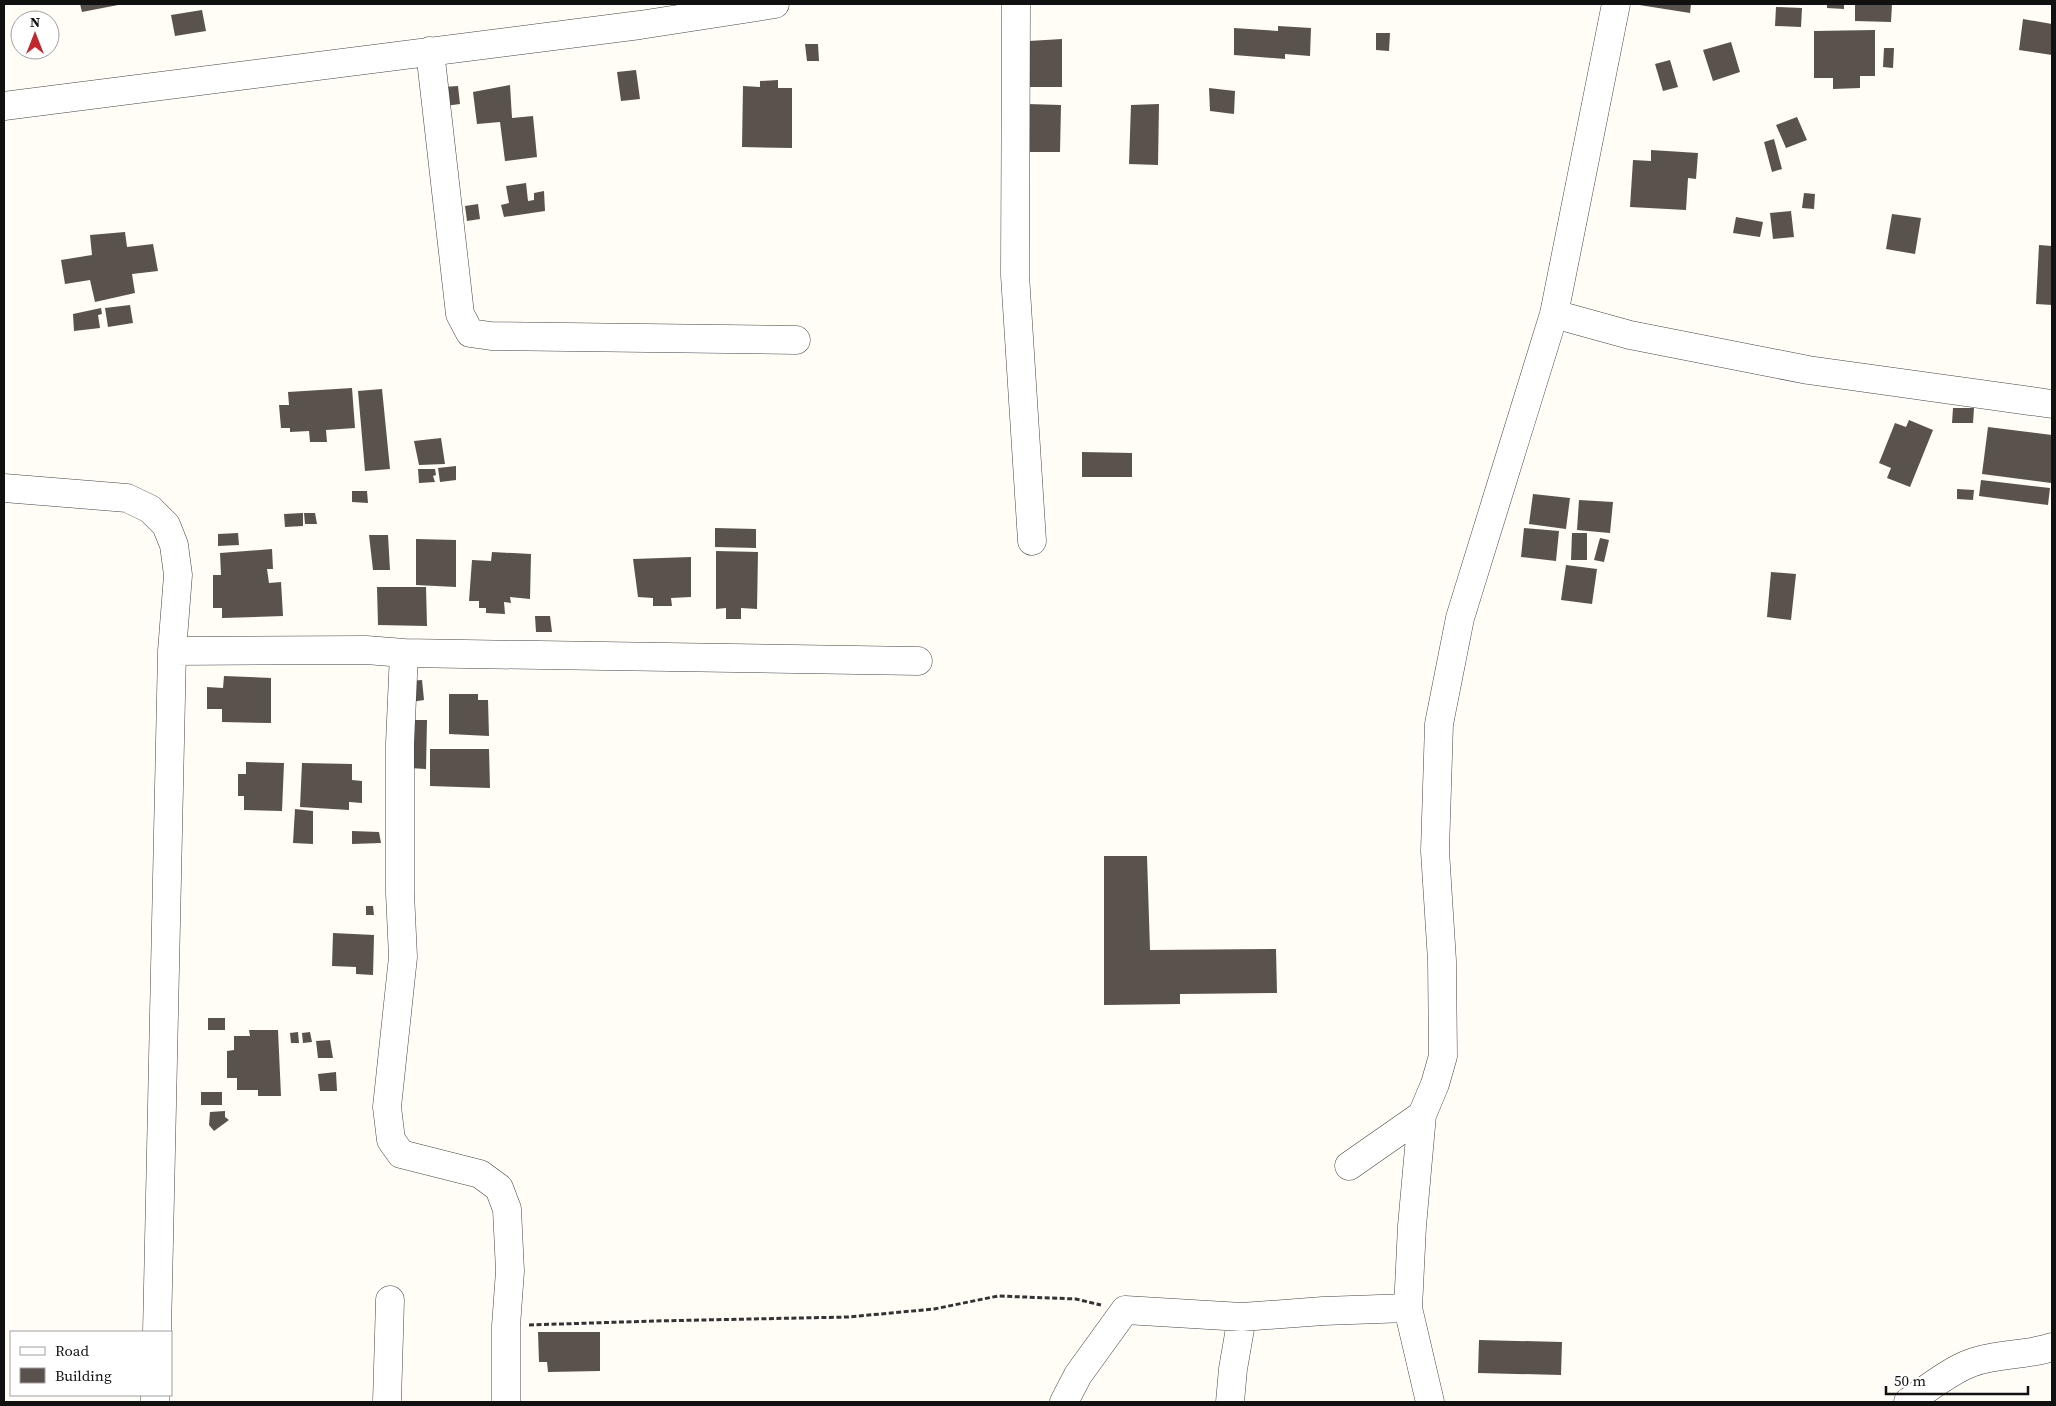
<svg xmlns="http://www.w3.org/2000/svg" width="2056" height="1406" font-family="'Source Serif 4',serif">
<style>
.building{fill:#5a524d}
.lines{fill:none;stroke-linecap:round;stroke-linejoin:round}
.minor-casing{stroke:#444;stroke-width:29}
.path{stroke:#333;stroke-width:3;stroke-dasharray:5 2.5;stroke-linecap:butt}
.minor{stroke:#fff;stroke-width:28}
</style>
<rect width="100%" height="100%" fill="#fffdf5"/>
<path class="building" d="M80,4H118V5L82,12Z
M1633,4H1691L1690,13Z
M1827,4H1844V9L1827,8Z
M1855,4H1892L1891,22L1855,21Z
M1776,7L1802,8L1801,27L1775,26Z
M202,10L206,31L175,36L171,15Z
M2023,19L2052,24V55L2019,50Z
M1278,26L1311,28L1310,56L1285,54V59L1234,55V28L1278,31Z
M1875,30V76H1860V88L1833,89V78H1814V31Z
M1376,33H1390L1389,51L1376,50Z
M1062,39V87H1030L1029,41Z
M1731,42L1740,72L1713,81L1703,50Z
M805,44H818L819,61H807Z
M1884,48H1894L1893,68L1883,67Z
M1670,60L1678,87L1663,91L1655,64Z
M636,70L640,99L621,101L617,72Z
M778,80V88H792V148L742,147L743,86L760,87V81Z
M510,85L512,118L533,116L537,157L505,161L500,122L477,124L473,92Z
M458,86L460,104L445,106L443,87Z
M1209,88L1235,91L1234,114L1210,111Z
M1027,104L1061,105L1060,152H1028Z
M1159,104L1158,165L1129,164L1131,105Z
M1797,117L1807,140L1786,148L1776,125Z
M1774,139L1782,169L1772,172L1764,142Z
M1651,150L1698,153L1696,179L1688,178L1686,210L1630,207L1633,160L1651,161Z
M526,183L528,201L534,200V193L544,191L545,211L504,217L501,205L509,203L506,186Z
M1804,193L1815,194L1814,209L1802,208Z
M478,204L480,219L467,221L465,206Z
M1791,211L1794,237L1773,239L1770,213Z
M1892,214L1921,218L1915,254L1886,249Z
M1736,217L1763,222L1760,237L1733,233Z
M125,232L127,247L153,244L158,271L132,274L135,293L95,302L90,280L65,284L61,260L92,255L90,235Z
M2039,245L2052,246V305L2036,304Z
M130,305L133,323L108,327L105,308Z
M101,308L102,314L98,315L100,328L74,331L73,314Z
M352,388L355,428L326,430L327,442H310L309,431L290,432V428H281L279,405H289L288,392Z
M382,389L390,469L365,471L358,391Z
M1953,408H1974L1973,423H1952Z
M1909,420L1933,430L1910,487L1887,478L1891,468L1879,463L1895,423L1906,427Z
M1988,427L2052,435L2051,483L1982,474Z
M441,438L445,464L419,465L414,441Z
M1082,452L1132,453V477H1082Z
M456,466V480L440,482L438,468Z
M418,469H435L436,475L433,476L435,482L419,483Z
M1981,480L2050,488L2048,505L1979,496Z
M1957,489L1974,490L1973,500L1957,499Z
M352,491H367L368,503L352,502Z
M1533,494L1570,498L1566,529L1529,524Z
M1579,500L1613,502L1610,533L1577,530Z
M303,513V526L285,527L284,514Z
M304,513H315L317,524H305Z
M715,528L756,529V548L715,547Z
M1524,528L1559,531L1556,561L1521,557Z
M238,533L239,545L218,546V534Z
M1572,533H1587V560H1571Z
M369,535H388L390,570H373Z
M1600,538L1609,540L1604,562L1594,560Z
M416,539L456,540V587L416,585Z
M272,549L273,569H267L269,583L281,582L283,616L222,618V608H213V575H221L220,553Z
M716,551L758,552L757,609L741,608V619H726V608L716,609Z
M492,552L531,554L530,599L510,597L511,603L504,602L505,614L486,613V608H479V601H469L472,560L491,561Z
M691,557V597L671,598L672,606H653V598L638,597L633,559Z
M1566,565L1597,569L1592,604L1561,600Z
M1771,572L1796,574L1791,620L1767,617Z
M377,587H426L427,626L378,625Z
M535,616H550L552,632H536Z
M224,676L271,678V723L222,722V709H207V687L223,688Z
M422,680L424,700L411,702L409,681Z
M449,694H478V700H488L489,736L449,734Z
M412,720H427L426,769L410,768Z
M430,749H489L490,788L430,786Z
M246,762L284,763L282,811L244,810V796H238V774H246Z
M302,763L352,764V780L362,781V803L349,802V810L300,807Z
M295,809L313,811V844L293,843Z
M352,831L379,832L381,843L352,844Z
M1104,856H1147L1150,950L1276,949L1277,993L1180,994V1004L1104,1005Z
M366,906H373L374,915H366Z
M333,933L374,935L373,975L356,974V967L332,966Z
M208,1018H225V1030H208Z
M249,1030H278L281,1096H258V1090H237V1078H227V1051L234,1050V1036H250Z
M298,1032L299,1043H291L290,1033Z
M310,1032L312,1042L303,1043L302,1033Z
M330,1040L333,1058H318L316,1041Z
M336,1072L337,1091H320L318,1074Z
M201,1092H222V1105H201Z
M225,1111V1117L229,1120L214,1131L209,1125L210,1112Z
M538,1332H600V1371L548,1372L547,1362H539Z
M1479,1340L1562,1342L1561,1375L1478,1373Z"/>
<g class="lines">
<g class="minor-casing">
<path id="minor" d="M1016,4L1015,275L1032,541
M430,51L460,314L470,333L491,336L796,340
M4,106L640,25L775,4
M1554,314L1630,335L1808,370L2052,404
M4,488L127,498L150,509L166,525L174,545L178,575L172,651L157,1332
M172,651L366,650L404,653L400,743V893L403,957L387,1107L391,1140L401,1154L480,1174L499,1188L507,1209L510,1271L506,1326V1402
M404,653L918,661
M1349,1166L1422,1115
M155,1402V1395
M387,1402L390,1300
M1064,1402L1078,1375L1125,1310L1242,1317L1323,1311L1408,1308
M1230,1402L1233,1369L1242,1317
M1430,1402L1408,1308L1412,1226L1422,1115L1435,1084L1443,1056L1442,961L1435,851L1439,724L1460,618L1554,314L1616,4
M1908,1402C1926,1390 1951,1370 1971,1363C1997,1353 2026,1356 2052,1347"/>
</g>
<path class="path" d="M529,1325L654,1321L848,1317L934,1309L998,1296L1076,1299L1101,1305"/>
<use href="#minor" class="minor"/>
</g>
<rect width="2056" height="1406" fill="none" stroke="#111111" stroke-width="10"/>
<rect x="10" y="1331" width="162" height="65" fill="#ffffff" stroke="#a0a0a0"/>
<rect x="20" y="1347" width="25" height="8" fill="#ffffff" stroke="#a0a0a0"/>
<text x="55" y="1356" font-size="15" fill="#111111">Road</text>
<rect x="20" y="1368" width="25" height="15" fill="#5a524d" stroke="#a0a0a0"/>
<text x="55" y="1381" font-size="15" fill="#111111">Building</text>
<g transform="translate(35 35)"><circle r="24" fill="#ffffff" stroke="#a0a0a0"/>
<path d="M0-4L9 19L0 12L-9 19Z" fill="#c4262e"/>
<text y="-8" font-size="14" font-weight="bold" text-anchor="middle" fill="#111111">N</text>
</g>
<path d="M1886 1386v8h142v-8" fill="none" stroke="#111111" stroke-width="2.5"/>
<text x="1894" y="1386" font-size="15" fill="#111111" stroke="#ffffff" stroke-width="4" paint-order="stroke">50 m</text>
</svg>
